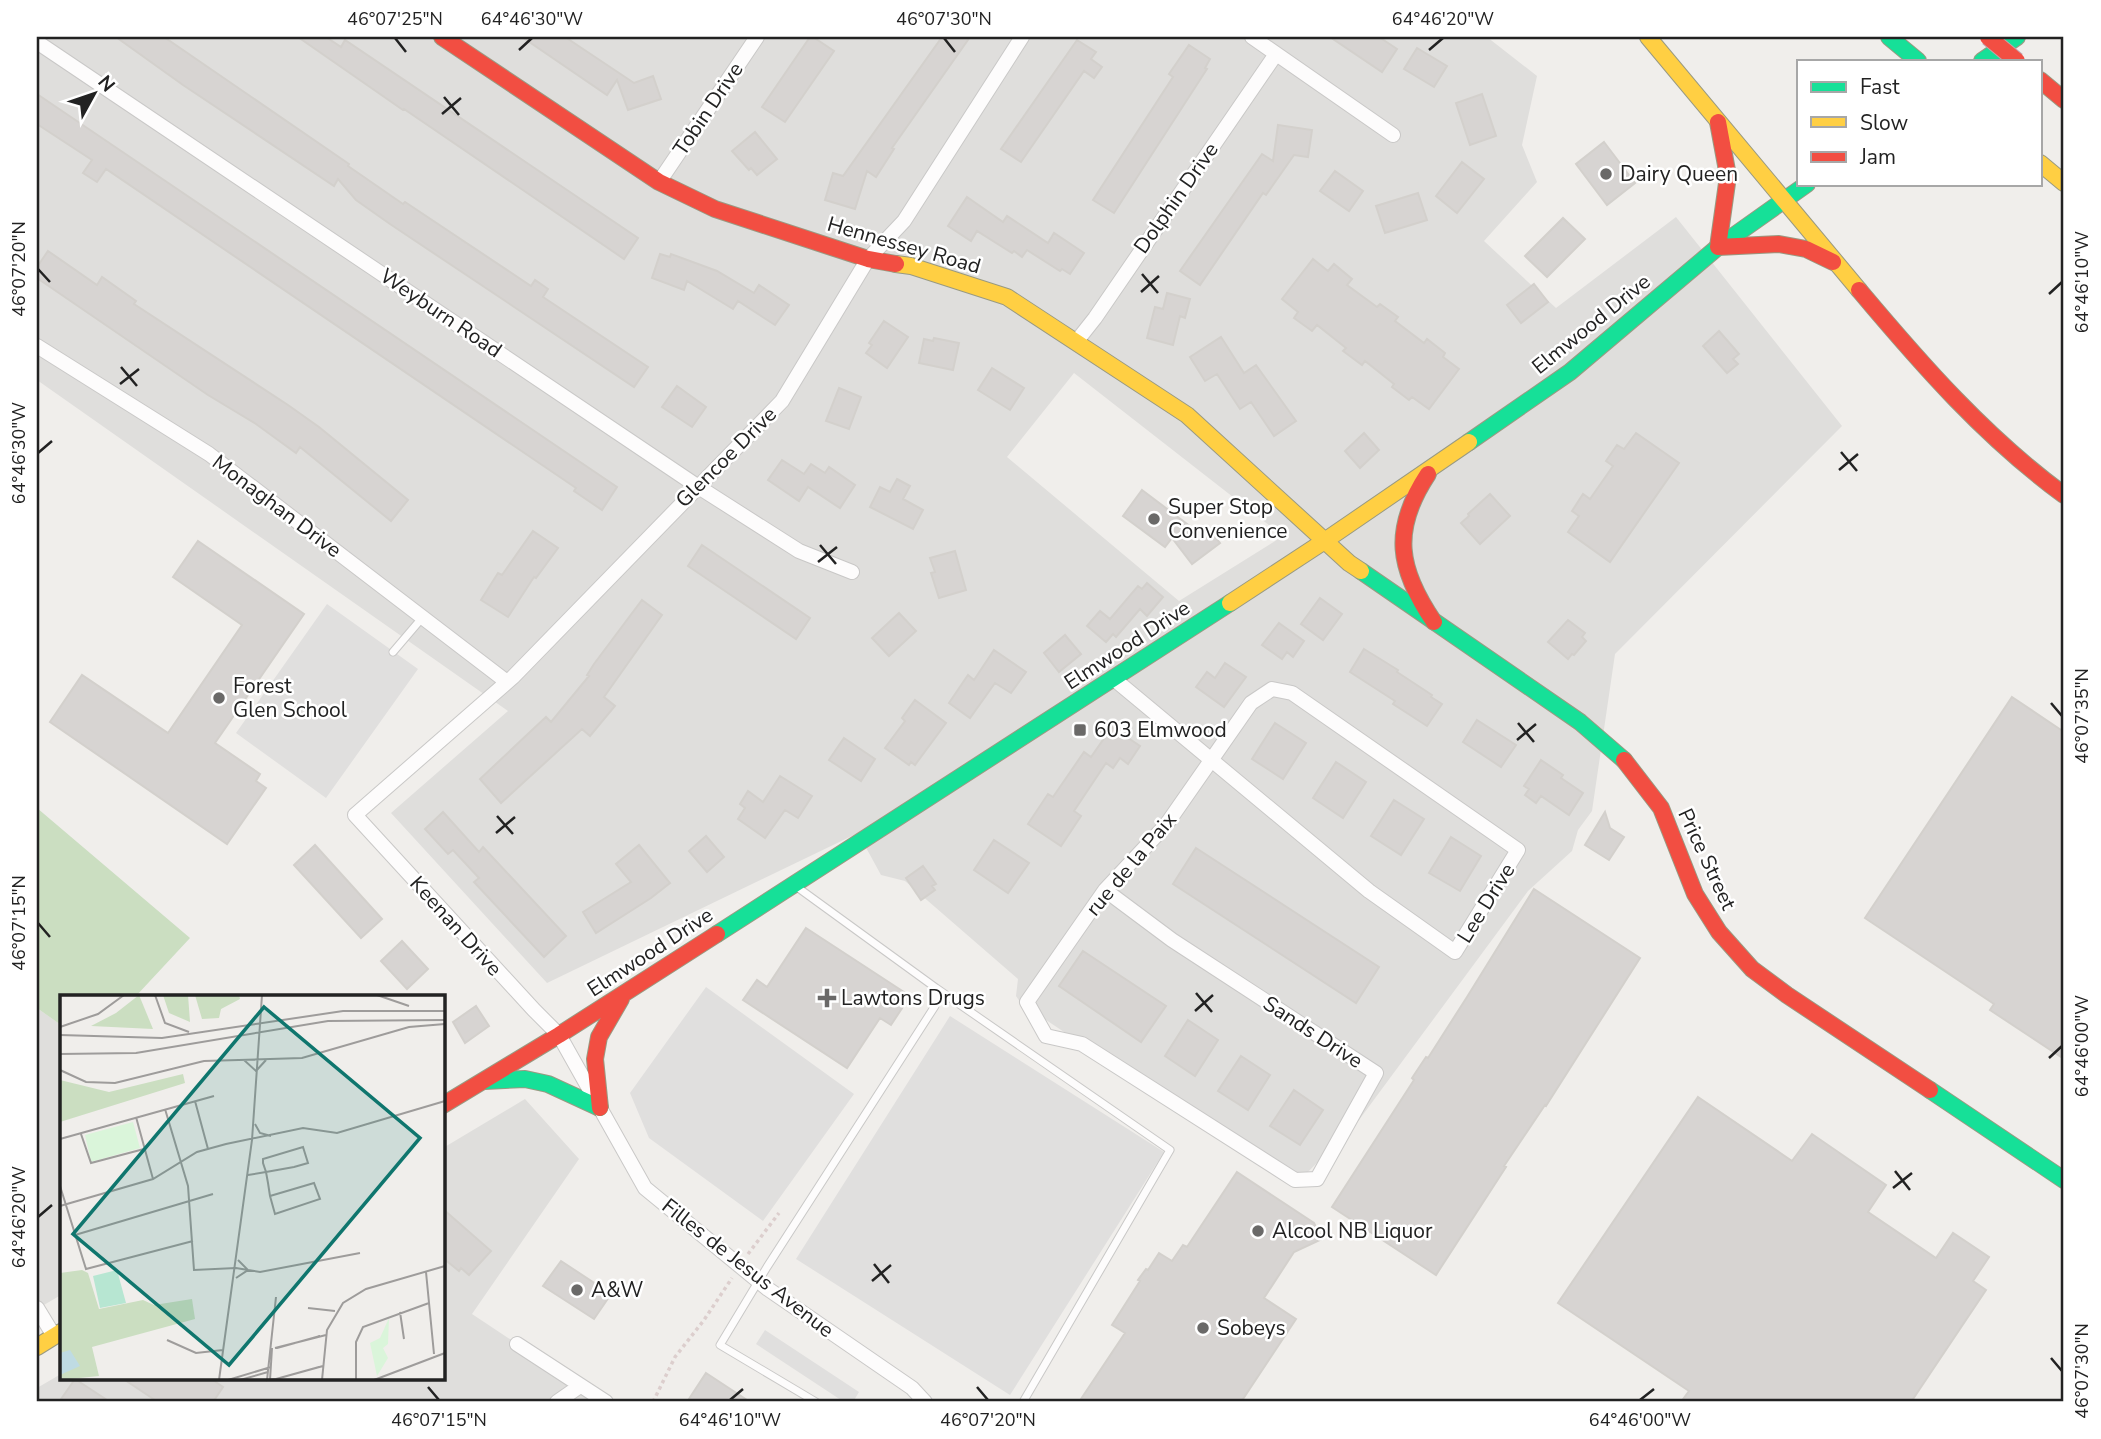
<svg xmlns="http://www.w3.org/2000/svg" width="2101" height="1439" font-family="'Nunito Sans',sans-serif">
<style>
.residential{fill:#dfdedc;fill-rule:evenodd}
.forest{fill:#cbdec1}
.parking{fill:#e0dfde}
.building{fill:#d7d4d2;stroke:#d3d0cc;stroke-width:2}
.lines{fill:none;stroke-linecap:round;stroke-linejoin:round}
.lane-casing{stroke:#c9c8c7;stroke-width:9}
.street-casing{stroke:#c9c8c7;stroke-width:16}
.fast-casing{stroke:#999a82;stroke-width:18}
.slow-casing{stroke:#999a82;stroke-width:18}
.jam-casing{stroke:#999a82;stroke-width:18}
.path{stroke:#dccecd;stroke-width:3.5;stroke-dasharray:3.5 3.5;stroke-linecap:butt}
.lane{stroke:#fdfcfc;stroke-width:7}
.street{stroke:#fdfcfc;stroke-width:14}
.fast{stroke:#16e098;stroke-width:16}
.slow{stroke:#ffcf43;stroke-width:16}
.jam{stroke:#f24e42;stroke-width:16}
.jam-bridge-casing{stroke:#c5a2ac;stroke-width:18;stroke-linecap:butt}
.jam-bridge{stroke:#f24e42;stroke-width:16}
.ticks{fill:none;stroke:#222;stroke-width:2.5}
.poi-dot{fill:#6a6968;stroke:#fff;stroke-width:2.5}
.labels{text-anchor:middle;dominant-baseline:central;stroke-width:5;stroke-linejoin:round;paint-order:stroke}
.street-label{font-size:21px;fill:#222;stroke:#fff}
.poi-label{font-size:21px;fill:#222;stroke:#fff;text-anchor:start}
.inset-road{fill:none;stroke:#9e9c9b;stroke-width:2}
.view{fill:#0f766e;fill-opacity:0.15;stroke:#0f766e;stroke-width:3.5}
.inset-edge{fill:none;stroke:#222;stroke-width:3.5}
.neatline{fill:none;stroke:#222;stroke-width:2.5}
.ticks-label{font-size:18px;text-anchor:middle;fill:#222}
</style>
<rect width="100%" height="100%" fill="#f0eeeb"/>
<path class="residential" d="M37,37H1487L1537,76L1522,145L1537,182L1484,241L1556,308L1676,217L1842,426L1615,654L1592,811L1578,830L1572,851L1528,891L1359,1120L1303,1177L1281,1176L1040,1016L1029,1015L1016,996L1018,979L905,881L881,875L858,833L547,983L391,813L508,711L37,380ZM1074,373L1283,536L1179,601L1007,457Z
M37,1008L61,1025V1295L37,1309Z
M525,1099L579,1159L472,1314L605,1402H37V1388L61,1374V1378H443V1148Z"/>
<path class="forest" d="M37,808L190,938L136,996H61V1025L37,1008Z"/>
<path class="parking" d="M327,604L418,669L326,798L236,733Z
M706,987L854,1094L763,1221L649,1138L630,1093Z
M950,1016L1164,1152L1010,1395L796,1259Z
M765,1330L859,1392L853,1402H844L756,1344Z"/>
<path class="building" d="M116,37H164L349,164L348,166L403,204L405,202L531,286L535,280L548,289L543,297L648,367L634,387L390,224L356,200L338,179L334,186L183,85Z
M298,37H326L341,47L345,40L638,238L624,259L404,109L403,110Z
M522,37H565L634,83L653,76L661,99L628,110L617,80L607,95Z
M810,37H813L834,51L785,122L762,107Z
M942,37H970L892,148L894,149L876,177L867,171L855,209L825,200L833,173L843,176Z
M1330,37H1379L1397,49L1382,72Z
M1077,40L1096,52L1091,59L1102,67L1094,78L1084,71L1021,162L1001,149Z
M1189,45L1210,59L1205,68L1207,69L1114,213L1093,200L1173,77L1169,74Z
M1417,48L1447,66L1434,87L1404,69Z
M37,94L617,487L602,510L574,491L576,488L106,169L97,182L83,173L92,160L37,124Z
M1482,94L1496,136L1470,145L1456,103Z
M1278,125L1312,130L1308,157L1294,155L1266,195L1263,193L1200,285L1180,271L1262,154L1273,161Z
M755,132L777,159L757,175L751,168L749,170L732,151Z
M1604,142L1635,183L1607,205L1576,164Z
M1462,162L1484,179L1457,213L1436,196Z
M1335,171L1363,191L1349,211L1320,191Z
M1418,193L1427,220L1385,233L1376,206Z
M967,197L1003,222L1007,216L1048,243L1054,233L1084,253L1070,274L1062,269L1060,271L1027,250L1022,257L1014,251L1012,253L977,231L971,241L948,226Z
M1563,218L1585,239L1547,277L1525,256Z
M48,251L97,285L102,277L136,301L134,304L288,405L319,427L408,500L391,521L300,447L296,453L256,424L208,395L37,278V267Z
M660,254L670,257L671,254L717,271L754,293L759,285L789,305L775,325L738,301L733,309L687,281L684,290L652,278Z
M1313,259L1328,271L1334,264L1352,279L1347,285L1377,307L1380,304L1398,317L1395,321L1424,343L1427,339L1445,353L1443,357L1459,369L1429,409L1412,397L1409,400L1392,387L1394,384L1365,361L1362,365L1343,351L1346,348L1317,325L1312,331L1294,318L1298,312L1282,299Z
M1534,284L1548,302L1521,323L1507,305Z
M1167,293L1190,299L1185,318L1180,316L1173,345L1147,338L1155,307L1163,309Z
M884,321L908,337L887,368L866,353L872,345L869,343Z
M1719,331L1739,354L1733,359L1738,364L1727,373L1703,346Z
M1221,337L1244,373L1256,365L1296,421L1274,436L1251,402L1240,409L1217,374L1205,381L1190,357Z
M934,338L959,343L953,370L919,363L924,339L933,341Z
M992,368L1024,388L1010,410L978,390Z
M677,386L706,407L692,427L662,407Z
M839,388L861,397L849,429L826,421Z
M1364,433L1379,450L1360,468L1345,451Z
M1636,433L1679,463L1610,562L1568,532L1579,516L1572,511L1583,494L1590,499L1613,466L1606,461L1617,445L1624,449Z
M782,460L804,474L811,464L825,473L829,467L855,485L840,508L808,487L799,501L768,480Z
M897,479L910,486L903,499L923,510L913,529L870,507L880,487L890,492Z
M1142,490L1199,533L1207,527L1220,543L1192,564L1172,538L1165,547L1123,516Z
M1490,494L1510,516L1480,544L1461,523L1469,516L1468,514Z
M533,531L558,548L536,578L534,577L508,617L481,600L498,573L502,575Z
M198,541L304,614L215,743L260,774L256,781L266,788L227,844L50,722L82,675L168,733L242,625L173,577Z
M702,545L810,618L796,639L688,566Z
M955,551L966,590L939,598L931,573L935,572L930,558Z
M1147,583L1163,597L1147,616L1140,609L1116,637L1113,634L1106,642L1087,626L1100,611L1110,619L1138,586L1142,589Z
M1320,598L1342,614L1323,640L1301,624Z
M642,600L662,615L604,697L615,706L590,736L582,729L501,803L480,779L546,717L551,722L589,676L587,675L594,664Z
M899,613L916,631L889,656L872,638Z
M1568,620L1585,633L1582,637L1586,641L1574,655L1572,654L1568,659L1548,642Z
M1279,623L1304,641L1293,657L1287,652L1282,659L1262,645Z
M1065,635L1081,654L1059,672L1044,653Z
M1364,649L1398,670L1397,672L1432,695L1431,697L1442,704L1427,726L1393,704L1395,701L1350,672Z
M994,650L1026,672L1011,693L995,683L970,718L949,703L968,675L974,680Z
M1225,663L1246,677L1224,707L1196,687L1207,672L1215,678Z
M2012,697L2064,732V1059L1990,1010L1994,1004L1865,918Z
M915,700L946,723L915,765L911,762L909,765L885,748L905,721L902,718Z
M1477,720L1516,745L1501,767L1463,742Z
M1275,723L1306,743L1283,779L1252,759Z
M1112,727L1140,746L1128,764L1120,758L1113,768L1106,763L1074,811L1081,816L1061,846L1028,824L1048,794L1053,797L1084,752L1091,757Z
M844,738L875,759L861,781L829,760Z
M1541,760L1563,775L1561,778L1583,793L1569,815L1541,796L1536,803L1525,795L1529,789L1524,786Z
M1336,762L1366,782L1343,818L1313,798Z
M780,776L812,796L798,818L785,810L765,838L738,819L745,808L740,804L748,791L763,802Z
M1394,800L1424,819L1401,855L1371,836Z
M443,812L479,852L483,847L566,936L544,957L474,882L479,878L453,850L448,854L425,829Z
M1605,812L1610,828L1624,837L1609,860L1585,845Z
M706,836L724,857L707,872L689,851Z
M1451,837L1481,856L1460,891L1429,873Z
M994,840L1029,863L1008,893L974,870Z
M315,845L382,919L361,938L294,865Z
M639,845L670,883L651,898L596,933L583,912L631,882L616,864Z
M1196,848L1379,967L1356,1003L1173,884Z
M923,866L936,884L932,886L935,890L921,900L906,878Z
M1534,889L1640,958L1546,1106L1545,1105L1504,1166L1506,1167L1436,1275L1332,1207L1414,1080L1412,1078L1426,1057L1428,1058L1467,997Z
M806,928L910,996L891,1025L880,1018L847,1068L743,1000L757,980L767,987Z
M402,941L428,969L407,989L381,961Z
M1083,951L1166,1006L1141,1042L1059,986Z
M476,1006L489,1026L465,1043L453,1022Z
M1188,1020L1218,1040L1195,1076L1165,1056Z
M1241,1056L1270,1075L1248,1110L1218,1091Z
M1294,1090L1323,1110L1300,1145L1270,1126Z
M1698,1097L1792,1161L1812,1134L1886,1185L1868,1212L1936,1258L1953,1233L1989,1257L1973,1281L1986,1290L1911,1402H1681L1689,1391L1558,1303Z
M1237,1172L1314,1223L1322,1239L1294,1252L1264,1298L1296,1319L1241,1402H1079L1125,1333L1112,1325L1140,1281L1138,1280L1146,1269L1148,1270L1159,1253L1172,1261L1183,1245L1187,1247Z
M443,1209L491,1251L469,1275L461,1268L459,1271L443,1258Z
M561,1261L611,1294L594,1319L543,1286Z
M706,1373L750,1402H687Z
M122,1378H210L223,1387L213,1402H158Z
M75,1379L110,1402H59Z"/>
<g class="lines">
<g class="lane-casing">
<path id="lane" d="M393,652L422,618
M797,887L936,988L935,1006L767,1267L720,1345L816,1402
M936,988L1170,1150L1023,1402"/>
</g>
<g class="street-casing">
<path id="street" d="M1252,37L1393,135
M37,42L697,486L799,551L852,572
M659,182L757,37
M1076,342L1095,318L1276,54
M37,346L209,454L507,682
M1105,890L1172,940L1376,1073L1317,1179L1295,1180L1082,1044L1046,1036L1027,1002L1105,890L1166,825L1251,703L1272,689L1292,693L1518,850L1455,952L1369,891L1114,679
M37,1308L54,1336
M517,1344L606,1402
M557,1402L580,1386
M925,1402L912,1388L768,1289L645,1188L559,1035L534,1010L355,815L513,677L782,401L868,259L904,221L1022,37"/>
</g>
<g class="fast-casing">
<path id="fast" d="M1889,37L1918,61
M1982,61L2017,37
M1469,442L1570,372L1718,247L1807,184
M1361,571L1580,722L1624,760
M717,934L1230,603
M485,1081L525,1079L548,1084L600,1108
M1930,1090L2064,1180"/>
</g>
<g class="slow-casing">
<path id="slow" d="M1648,37L1859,290
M2040,163L2064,183
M896,264L911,266L1007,297L1187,415L1349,563L1361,571
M1230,603L1326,540L1469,442
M37,1347L61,1332"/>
</g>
<g class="jam-casing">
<path id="jam" d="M442,37L659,182L715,209L868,259L896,264
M2040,80L2064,100
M1718,122L1728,176L1718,247L1779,244L1806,249L1833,262
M1859,290C1922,365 1985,437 2064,495
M1428,474C1391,530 1398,569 1434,622
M1624,760L1661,808L1695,894L1719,932L1752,969L1787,995L1930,1090
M443,1105L559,1035L717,934
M600,1108L595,1059L599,1037L621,999"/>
</g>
<path class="path" d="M748,1254L779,1213
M653,1402L675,1357L704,1320L732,1278"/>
<use href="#lane" class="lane"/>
<use href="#street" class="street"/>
<use href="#fast" class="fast"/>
<use href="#slow" class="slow"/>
<use href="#jam" class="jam"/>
<g class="jam-bridge-casing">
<path id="jam-bridge" d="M1988,37L2017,61"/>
</g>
<use href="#jam-bridge" class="jam-bridge"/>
</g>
<path class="ticks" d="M395,38L406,52M944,38L955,52M519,50L532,38M1429,50L1443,38M444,97L459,115M442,114L461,98M38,269L50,282M1142,274L1158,293M1141,292L1159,276M2049,294L2062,282M121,367L137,386M120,384L139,369M1841,452L1857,471M38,453L52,441M1839,470L1858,454M820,545L836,564M818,562L837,547M2051,703L2062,716M1518,723L1534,742M1517,740L1536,724M497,816L513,834M496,833L515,817M38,923L50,937M1196,993L1212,1012M1195,1011L1213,995M2049,1058L2062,1046M1895,1171L1910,1190M1893,1188L1912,1173M38,1217L52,1205M874,1264L889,1283M872,1281L891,1265M2051,1358L2062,1371M428,1387L439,1400M977,1387L988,1400M730,1400L743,1389M1640,1400L1654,1389"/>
<g class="poi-dot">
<circle cx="1606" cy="174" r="7"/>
<circle cx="1154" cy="519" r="7"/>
<circle cx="219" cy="698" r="7"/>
<rect x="1073" y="723" width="14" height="14" rx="3.5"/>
<path d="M823.5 987.5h7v7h7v7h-7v7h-7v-7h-7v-7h7z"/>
<circle cx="1258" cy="1231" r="7"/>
<circle cx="577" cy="1290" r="7"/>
<circle cx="1203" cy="1328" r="7"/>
</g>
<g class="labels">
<g class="street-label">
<text transform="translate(708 109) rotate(-56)">Tobin Drive</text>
<text transform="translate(1176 198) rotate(-55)">Dolphin Drive</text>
<text transform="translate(904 245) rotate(16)">Hennessey Road</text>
<text transform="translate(441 313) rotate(34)">Weyburn Road</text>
<text transform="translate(1591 324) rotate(-39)">Elmwood Drive</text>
<text transform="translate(726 457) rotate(-45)">Glencoe Drive</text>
<text transform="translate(277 506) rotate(37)">Monaghan Drive</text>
<text transform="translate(1127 645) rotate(-33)">Elmwood Drive</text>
<text transform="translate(1707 859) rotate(65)">Price Street</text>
<text transform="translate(1131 864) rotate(-50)">rue de la Paix</text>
<text transform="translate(1486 903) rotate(-58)">Lee Drive</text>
<text transform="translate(456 926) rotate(48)">Keenan Drive</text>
<text transform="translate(650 952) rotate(-33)">Elmwood Drive</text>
<text transform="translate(1313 1032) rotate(33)">Sands Drive</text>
<text transform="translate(748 1268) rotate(38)">Filles de Jesus Avenue</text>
</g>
<g class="poi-label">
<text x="1620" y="174">Dairy Queen</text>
<text x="1168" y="507">Super Stop<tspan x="1168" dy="24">Convenience</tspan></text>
<text x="233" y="686">Forest<tspan x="233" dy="24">Glen School</tspan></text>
<text x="1094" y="730">603 Elmwood</text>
<text x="841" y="998">Lawtons Drugs</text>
<text x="1272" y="1231">Alcool NB Liquor</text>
<text x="591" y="1290">A&amp;W</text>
<text x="1217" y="1328">Sobeys</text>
</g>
</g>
<g transform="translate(60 995)">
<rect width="385" height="385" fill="#f0eeeb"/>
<path d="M79,0L93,34L31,31L56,18ZM103,0H128L130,27L109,18ZM135,0H179L180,4L161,14L159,23L142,24ZM123,79L125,88L0,127V85L49,97ZM22,275L28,278L39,314L83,305L94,310L132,304L135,324L32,352L39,381L0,385V278Z" fill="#cbdec1"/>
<path d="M73,127L80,153L31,167L25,140ZM329,323L328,349L323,353L328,363L317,381L310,348L320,343Z" fill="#daf5da"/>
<path d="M57,275L66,308L40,313L33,281Z" fill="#b7e6d2"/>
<path d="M10,355L20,371L0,380V358Z" fill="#bfdbe3"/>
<path class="inset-road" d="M95,0L105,28L129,37M317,0L349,11M0,32L38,19L64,0M0,40L102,43L283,16H385M0,59L76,58L268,26L385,25M184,65L196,76L206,65M0,75L26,87L55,88L144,66L242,63L349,32L385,29M135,106L148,154M105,114L128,191L134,275L176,273L200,277L300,258M76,122L93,184M195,129L200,138L211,141M21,139L31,168L84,154M0,144L154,101M188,180L206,177L234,172L248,168L243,152L203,164V168L206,177L208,188L210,201L215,219L260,204L254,188L210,201M0,191L26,274L133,246M0,211L93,184L137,157L166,149L243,133L277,138L385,106M15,240L153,199M366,277L374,359M176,283L188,275L178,265M216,302L207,385L216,384M248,313L275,316M340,317L344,344M107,345L136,358L163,355M215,353L266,340M217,353L260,341M259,372L216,384L263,371M159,385L192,145L202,0M168,385L211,372M180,385L208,377M210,385L212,353M262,385L267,335L283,308L306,294L385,271M296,385V347L303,332L369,308M314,385L385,358"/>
<path class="view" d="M204,12L360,143L169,370L13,239Z"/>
<rect width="385" height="385" class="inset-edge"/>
</g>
<rect width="2101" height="1439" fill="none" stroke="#ffffff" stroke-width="77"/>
<rect x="1797" y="60" width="245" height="126" fill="#ffffff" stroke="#a7a7a7" stroke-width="2"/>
<rect x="1811" y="82" width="35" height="10" fill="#16e098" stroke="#a7a7a7" stroke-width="2"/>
<text x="1860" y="94" font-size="21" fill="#222222">Fast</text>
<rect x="1811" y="117" width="35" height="10" fill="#ffcf43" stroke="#a7a7a7" stroke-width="2"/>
<text x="1860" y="130" font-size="21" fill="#222222">Slow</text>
<rect x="1811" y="152" width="35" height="10" fill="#f24e42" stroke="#a7a7a7" stroke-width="2"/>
<text x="1860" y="164" font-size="21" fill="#222222">Jam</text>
<g transform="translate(94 94) rotate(50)" stroke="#ffffff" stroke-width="5" paint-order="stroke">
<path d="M0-5L12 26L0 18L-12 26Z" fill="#222222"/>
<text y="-10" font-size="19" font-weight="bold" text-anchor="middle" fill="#222222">N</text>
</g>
<rect x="38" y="38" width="2024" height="1362" class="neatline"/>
<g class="ticks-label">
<text x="395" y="25">46°07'25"N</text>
<text x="532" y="25">64°46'30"W</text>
<text x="944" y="25">46°07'30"N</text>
<text x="1443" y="25">64°46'20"W</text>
<text transform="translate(19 269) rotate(-90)" y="6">46°07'20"N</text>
<text transform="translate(2082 282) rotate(-90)" y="6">64°46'10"W</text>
<text transform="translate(19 453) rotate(-90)" y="6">64°46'30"W</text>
<text transform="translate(2082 716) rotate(-90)" y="6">46°07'35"N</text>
<text transform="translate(19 923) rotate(-90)" y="6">46°07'15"N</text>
<text transform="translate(2082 1046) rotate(-90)" y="6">64°46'00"W</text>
<text transform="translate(19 1217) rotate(-90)" y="6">64°46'20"W</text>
<text transform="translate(2082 1371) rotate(-90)" y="6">46°07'30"N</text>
<text x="439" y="1426">46°07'15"N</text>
<text x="730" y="1426">64°46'10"W</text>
<text x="988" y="1426">46°07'20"N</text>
<text x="1640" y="1426">64°46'00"W</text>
</g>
</svg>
